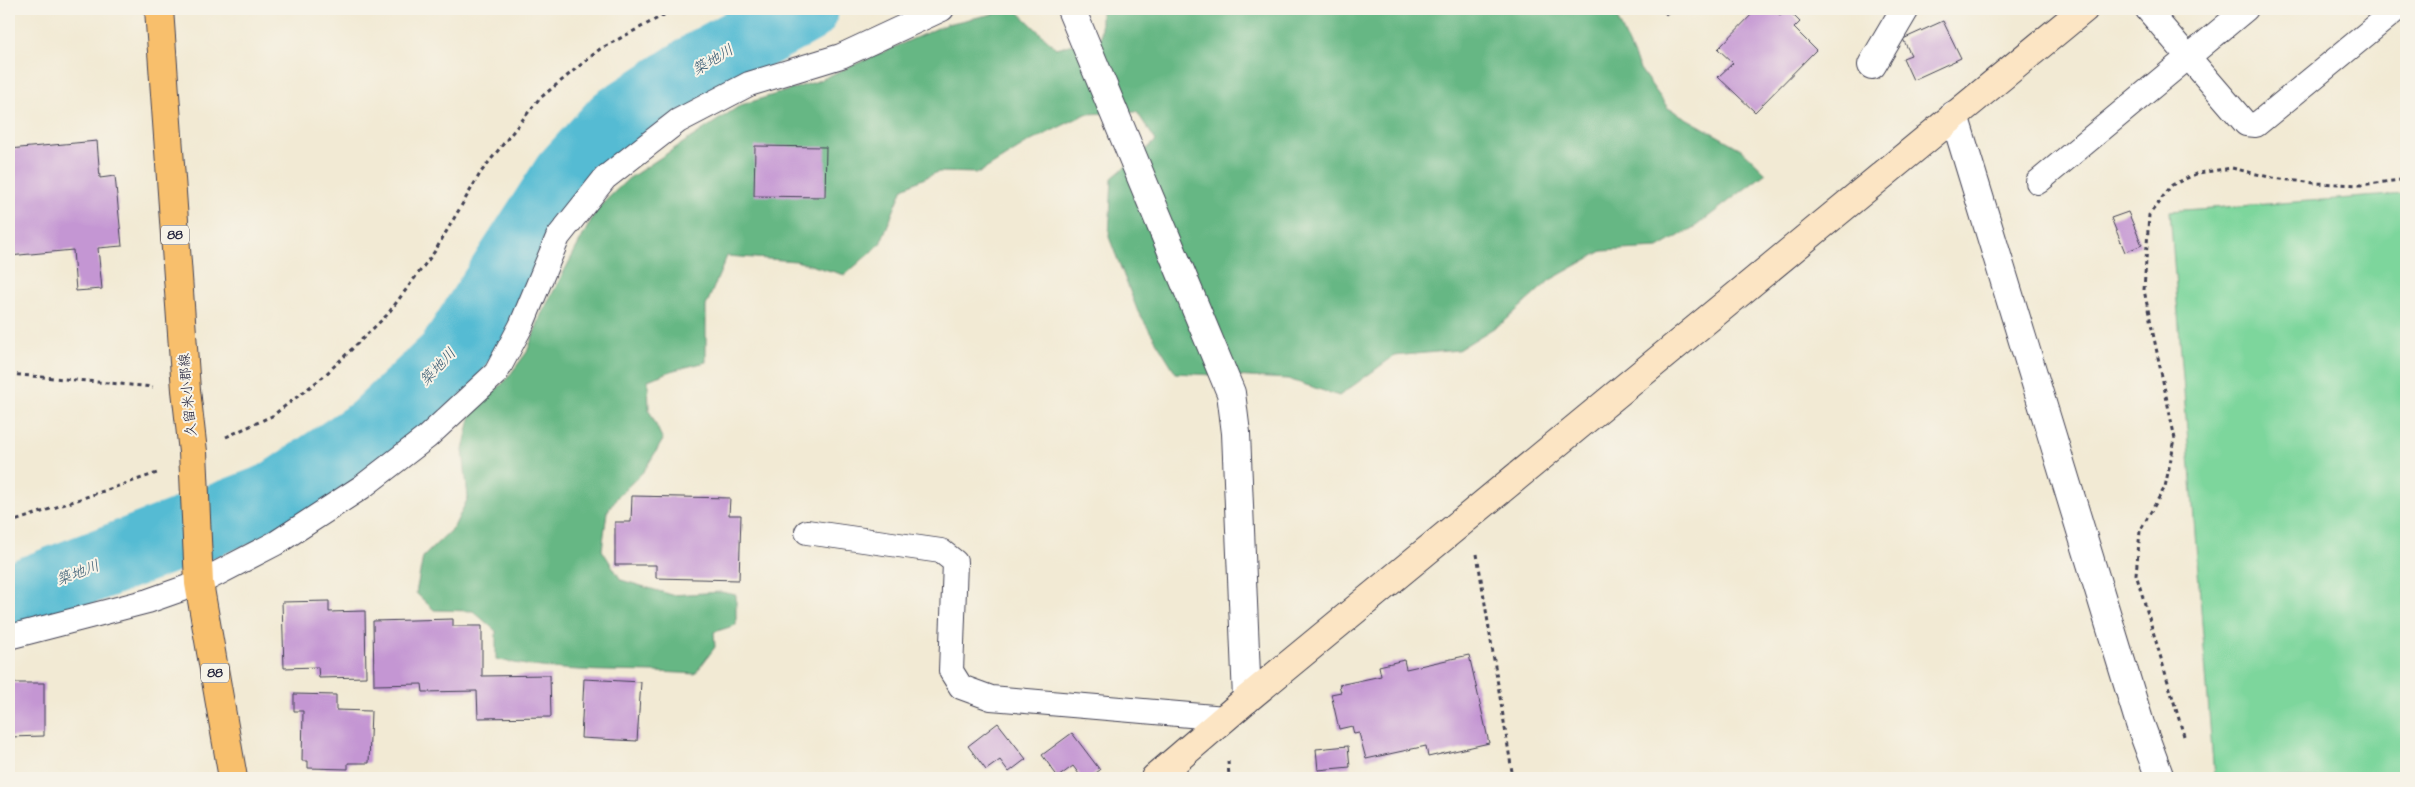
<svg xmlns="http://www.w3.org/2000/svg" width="2415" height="787" font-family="'Architects Daughter','Klee One',sans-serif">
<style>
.green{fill:#7dd69c;stroke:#507c6c}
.forest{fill:#66b784;stroke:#446c60}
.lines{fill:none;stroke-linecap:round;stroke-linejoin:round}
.river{stroke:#55bbd3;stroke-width:70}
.building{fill:#c496d3}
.lane-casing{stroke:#414052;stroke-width:26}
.street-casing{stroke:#414052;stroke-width:30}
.secondary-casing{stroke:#414052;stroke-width:30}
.primary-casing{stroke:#414052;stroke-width:30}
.path{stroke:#414052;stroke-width:3;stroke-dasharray:4 4;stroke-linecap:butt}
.lane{stroke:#fff;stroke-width:24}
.street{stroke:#fff;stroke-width:28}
.secondary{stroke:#fce5c4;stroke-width:28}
.primary{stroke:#f8bf6c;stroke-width:28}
.labels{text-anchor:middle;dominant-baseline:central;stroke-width:4;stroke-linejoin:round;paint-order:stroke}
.shield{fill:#f7f3e8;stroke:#62616f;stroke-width:1}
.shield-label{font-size:12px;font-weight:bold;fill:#22223b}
.street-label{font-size:14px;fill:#22223b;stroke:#f7f3e8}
.water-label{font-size:15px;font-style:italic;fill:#345870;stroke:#f7f3e8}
</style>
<rect width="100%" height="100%" fill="#f7f3e8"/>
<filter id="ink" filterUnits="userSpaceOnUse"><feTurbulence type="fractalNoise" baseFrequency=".02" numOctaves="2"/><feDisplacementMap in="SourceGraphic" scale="10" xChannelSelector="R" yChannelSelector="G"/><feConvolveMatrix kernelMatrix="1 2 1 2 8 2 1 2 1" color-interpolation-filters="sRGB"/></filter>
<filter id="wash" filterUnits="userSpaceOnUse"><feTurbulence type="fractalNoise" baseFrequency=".0096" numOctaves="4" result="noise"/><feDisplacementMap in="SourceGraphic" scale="20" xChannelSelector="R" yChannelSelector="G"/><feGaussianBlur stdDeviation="1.12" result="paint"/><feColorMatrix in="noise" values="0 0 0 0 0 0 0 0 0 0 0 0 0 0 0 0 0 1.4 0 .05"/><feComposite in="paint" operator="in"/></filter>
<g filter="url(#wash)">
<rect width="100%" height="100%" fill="#f2ead4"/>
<path class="green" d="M2406,194V778H2217L2214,777L2170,211Z"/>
<path class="forest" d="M1015,9L1056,48L1101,38V9H1613L1640,69L1668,108L1741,149L1766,173L1696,226L1658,248L1602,251L1550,280L1505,321L1458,350L1394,356L1339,396L1288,379L1176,373L1138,312L1109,237L1112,178L1156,141L1137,112L1086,114L1029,142L979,173L938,172L903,188L880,244L845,275L796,261L727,256L706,306V362L674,370L648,380L649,410L663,440L644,471L618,496L607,512L602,550L621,580L672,595L721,592L736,595V625L714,632L715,647L695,674C629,669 560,675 496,659V631L473,611L434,610L416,593L423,557L454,527L468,498L463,450L471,414L506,380L527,352L541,315L597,209L628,179L741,105L815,82L947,24Z"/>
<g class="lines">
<path class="river" d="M9,599L275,497L374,430L450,358L567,176L617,121L709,61L804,9"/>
</g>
<g id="blocks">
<path class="building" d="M1661,9H1673L1666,15Z
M1757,9H1773L1780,15L1787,9L1800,22L1794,28L1816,50L1755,112L1718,77L1733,63L1718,49Z
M1943,21L1961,58L1913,80L1903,58L1911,55L1903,39Z
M97,141L100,178L115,176L122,246L98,248L102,289L76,291L73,250L9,256V149Z
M755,146L826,147L825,197L754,196Z
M2128,212L2142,245L2125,252L2111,218Z
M632,496L730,498L729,515H741L739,580L656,578V565H615V522H631Z
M329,601V612L365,611L366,677L319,678L318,667L284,668L282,602Z
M453,619V626H482V676L550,675L551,717L478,718L477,691L423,692L422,684L374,685L373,621Z
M1469,655L1489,743L1428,757L1426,746L1366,759L1359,733L1354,734L1352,726L1339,729L1331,694L1341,692L1339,685L1381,676L1379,666L1404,660L1406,669Z
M584,679L641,682L637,741L581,738Z
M9,683H44V736L9,737Z
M294,694L336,695V710L371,711L369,763H348V769L308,768V761H302L303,711H294Z
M998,723L1026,759L1009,772L1000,760L986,770L968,746Z
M1072,733L1100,770L1089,778H1082L1073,766L1058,777L1042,755Z
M1348,746L1350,767L1318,770L1316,749Z"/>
</g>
</g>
<g filter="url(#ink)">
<use href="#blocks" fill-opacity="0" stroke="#414052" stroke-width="1"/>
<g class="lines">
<g class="lane-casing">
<path id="lane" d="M2147,9L2246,124L2256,125L2397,9
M2038,182L2246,9
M807,532L941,551L955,562L951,671L961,687L991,698L1225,718
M9,637L148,601L199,583L276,543L362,487L427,437L496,373L521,326L558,237L605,178L678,121L749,84L841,56L942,9"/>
</g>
<g class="street-casing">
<path id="street" d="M1071,9L1231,393L1236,433L1247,699
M1872,65L1905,9
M1954,115L2140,724L2160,778"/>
</g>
<g class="secondary-casing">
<path id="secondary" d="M1155,778L1247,699L2084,9"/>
</g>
<g class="primary-casing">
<path id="primary" d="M159,9L186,390L193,452L199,583L233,778"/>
</g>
<path class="path" d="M9,374L153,387
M226,437L272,416L323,377L387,315L435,251L481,172L539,99L600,49L675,9
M9,523L160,472
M1477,554L1513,778
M2184,736L2136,574L2140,531L2165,487L2175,439L2144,290L2149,215L2172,185L2198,173L2232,168L2273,178L2314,183L2361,185L2401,180L2406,177
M1228,761L1229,778"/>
<use href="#lane" class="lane"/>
<use href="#street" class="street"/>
<use href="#secondary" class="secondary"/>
<use href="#primary" class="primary"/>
</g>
</g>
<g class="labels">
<g class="shield">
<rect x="161" y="225.5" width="28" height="19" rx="4"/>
<rect x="201" y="663.5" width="28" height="19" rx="4"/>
</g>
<g class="shield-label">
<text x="175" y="235">88</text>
<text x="215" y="673">88</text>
</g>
<g class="street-label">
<text transform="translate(188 395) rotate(-95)">久留米小郡線</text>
</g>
<g class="water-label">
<text transform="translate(713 60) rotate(-31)">築地川</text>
<text transform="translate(438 367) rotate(-47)">築地川</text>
<text transform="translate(78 573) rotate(-21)">築地川</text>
</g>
</g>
<rect width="2415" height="787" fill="none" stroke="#f7f3e8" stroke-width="30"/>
</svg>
